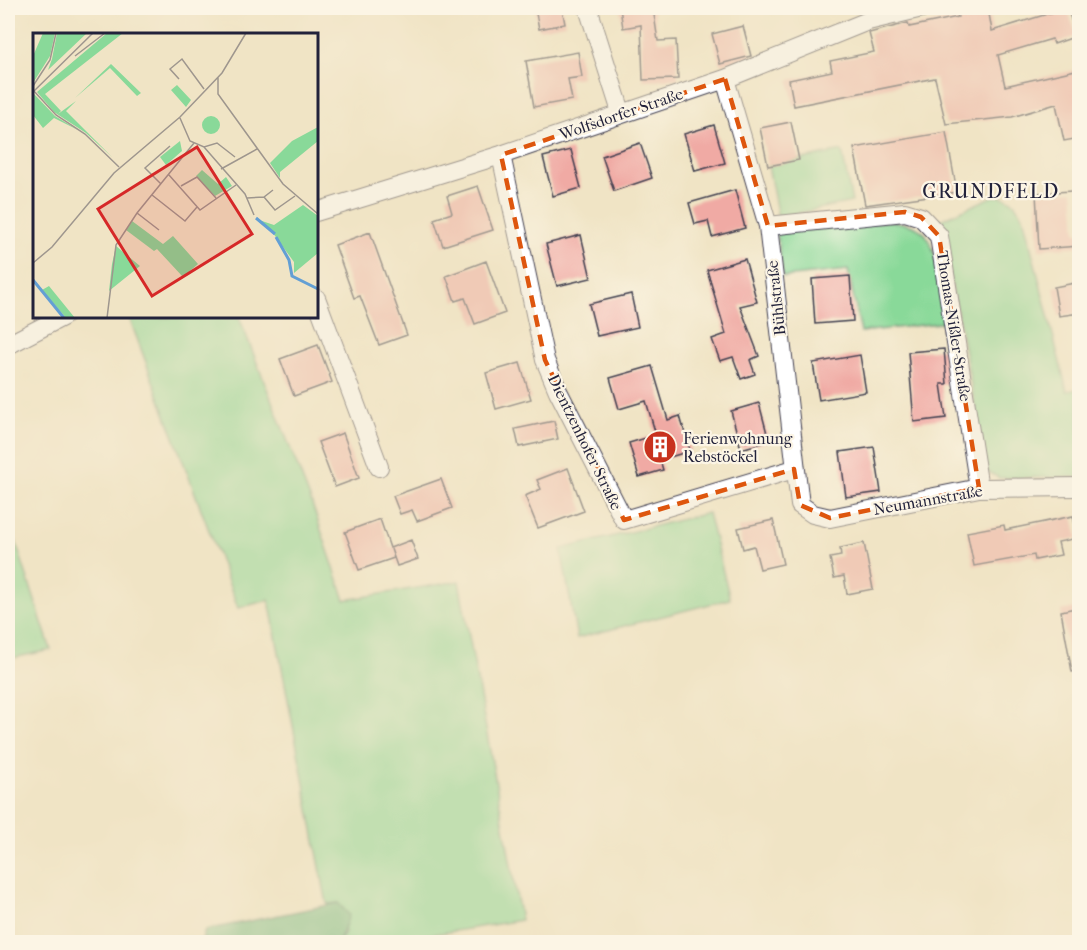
<svg xmlns="http://www.w3.org/2000/svg" width="1087" height="950" font-family="'IM FELL French Canon',serif">
<style>
.green{fill:#89d999;stroke:#567e6a;stroke-width:1.5}
.forest{fill:#6eb981;stroke:#486e5e;stroke-width:1.5}
.building{fill:#f0aaa4}
.lines{fill:none;stroke-linecap:round;stroke-linejoin:round}
.street-casing{stroke:#413f50;stroke-width:20}
.street{stroke:#fff;stroke-width:18}
.marked{fill:none;stroke:#de560e;stroke-width:4.5;stroke-dasharray:12 8;stroke-linejoin:round}
.labels{text-anchor:middle;dominant-baseline:central;stroke-width:4.5;stroke-linejoin:round;paint-order:stroke}
.street-label{font-size:16px;fill:#22223b;stroke:#fcf5e5}
.poi-label{font-size:16px;fill:#22223b;stroke:#fcf5e5;text-anchor:start}
.quarter-label{font-size:20px;letter-spacing:1.5px;fill:#22223b;stroke:#fcf5e5}
.inset-river{fill:none;stroke:#639fd4;stroke-width:3}
.inset-road{fill:none;stroke:#9e968e;stroke-width:1.5}
.view{fill:#d62828;fill-opacity:0.15;stroke:#d62828;stroke-width:3}
.inset-edge{fill:none;stroke:#22223b;stroke-width:3}
</style>
<rect width="100%" height="100%" fill="#fcf5e5"/>
<filter id="ink" filterUnits="userSpaceOnUse"><feTurbulence type="fractalNoise" baseFrequency=".0167" numOctaves="2"/><feDisplacementMap in="SourceGraphic" scale="12" xChannelSelector="R" yChannelSelector="G"/><feConvolveMatrix kernelMatrix="1 2 1 2 8 2 1 2 1" color-interpolation-filters="sRGB"/></filter>
<filter id="wash" filterUnits="userSpaceOnUse"><feTurbulence type="fractalNoise" baseFrequency=".008" numOctaves="4" result="noise"/><feDisplacementMap in="SourceGraphic" scale="24" xChannelSelector="R" yChannelSelector="G"/><feGaussianBlur stdDeviation="1.35" result="paint"/><feColorMatrix in="noise" values="0 0 0 0 0 0 0 0 0 0 0 0 0 0 0 0 0 1.4 0 .05"/><feComposite in="paint" operator="in"/></filter>
<g filter="url(#wash)">
<rect width="100%" height="100%" fill="#f0e4c5"/>
<path class="green" d="M842,151L852,202L778,217L768,166Z
M994,196C1010,196 1015,203 1023,216L1067,391L1079,389V477L999,478L987,471L959,320L938,221Z
M890,221C902,223 916,224 925,234C939,252 942,299 947,322L861,332L848,270L783,277L777,233Z
M129,317H239L311,501L345,600L459,581L521,920C461,930 400,942 339,942L345,932L338,903L327,904L269,600L238,608Z
M708,513L730,599L577,638L561,549Z
M8,518L51,650L8,659Z"/>
<path class="forest" d="M338,903L349,915L339,942H201L205,930Z"/>
<g id="blocks">
<path class="building" d="M535,8H562L565,24L539,29Z
M620,8H653L658,41L676,40L678,79L643,80L641,25L623,28Z
M956,8H988L992,31L1067,8L1077,36L1054,44L1052,39L998,55L1005,86L1080,69V138L1064,141L1056,104L1012,117L946,124L935,78L794,106L789,80L832,71L830,61L874,52L869,33L908,23L909,27L958,17Z
M743,26L751,56L720,64L712,34Z
M578,52L582,77L568,79L572,100L534,107L526,61Z
M791,122L799,160L768,166L760,128Z
M714,125L725,163L695,171L684,134Z
M946,132L957,192L865,205L854,148Z
M640,143L652,178L614,191L602,156Z
M571,150L581,188L553,196L543,157Z
M478,186L493,230L443,246L434,219L452,213L447,196Z
M735,190L745,228L712,237L708,221L695,224L689,203Z
M1073,191L1076,233H1080V246L1039,249L1036,193Z
M370,232L407,335L379,345L360,296L354,298L335,245Z
M581,235L591,278L557,286L546,244Z
M745,259L757,302L740,306L759,356L750,360L755,374L741,379L733,357L720,361L712,339L726,334L707,270Z
M486,261L505,313L475,324L465,298L455,301L446,276Z
M850,276L853,321L815,324L812,279Z
M1080,282V313L1059,316L1054,287Z
M631,294L638,327L597,336L589,304Z
M318,345L332,382L294,396L280,359Z
M944,349L947,384H941L946,418L914,422L908,352Z
M860,355L866,392L819,400L813,363Z
M520,363L531,399L496,409L486,373Z
M652,366L668,420L680,416L690,451L660,460L663,470L639,477L629,443L656,435L646,401L619,409L610,378Z
M759,403L769,441L741,449L731,411Z
M554,421L558,439L519,447L515,429Z
M343,433L359,478L335,487L318,442Z
M874,447L881,492L846,497L840,452Z
M568,468L584,511L538,528L525,496L541,489L537,480Z
M441,479L452,508L417,521L412,510L400,514L393,496Z
M1073,516L1078,538L1058,542L1061,555L1035,560L1034,555L974,566L967,532L1004,525L1005,530Z
M380,519L390,548L411,540L418,559L397,566L391,549L394,558L359,570L345,532Z
M773,520L783,564L760,569L754,546L743,549L738,528Z
M864,543L873,589L847,594L844,576L834,578L830,558L841,556L840,548Z
M1080,607V671L1072,672L1061,611Z"/>
</g>
</g>
<g filter="url(#ink)">
<use href="#blocks" fill-opacity="0" stroke="#413f50" stroke-width="1.5"/>
<g class="lines">
<g class="street-casing">
<path id="street" d="M588,8L621,112
M725,79L768,226L800,505L813,514L830,518L979,488L1080,487
M501,155L545,360L558,391L624,520L794,469
M316,212L501,155L725,79L868,21L922,8
M768,226L905,212L921,217L939,236L979,488
M316,298L379,467
M8,345L64,316"/>
</g>
<use href="#street" class="street"/>
</g>
</g>
<path d="M0 0H1087V950H0ZM725,79L768,226L905,212L921,217L939,236L979,488L830,518L800,505L794,469L624,520L545,360L501,155Z" fill="#f0e4c5" fill-opacity=".55" fill-rule="evenodd"/>
<path class="marked" d="M725,79L768,226L905,212L921,217L939,236L979,488L830,518L800,505L794,469L624,520L545,360L501,155Z"/>
<defs>
<g id="building-disc" transform="scale(1.725)"><circle r="9.5" fill="#c8321e" stroke="#fcf5e5"/><path d="M-4-6H4V6H1V3H-1V6H-4ZM-2.5-4.3h1.7v1.8h-1.7ZM.8-4.3h1.7v1.8H.8ZM-2.5-1h1.7V.8h-1.7ZM.8-1h1.7V.8H.8Z" fill="#fff"/></g>
</defs>
<g fill-rule="evenodd">
<use href="#building-disc" x="660" y="447"/>
</g>
<g class="labels">
<g class="street-label">
<text transform="translate(621 114) rotate(-19)">Wolfsdorfer Straße</text>
<text transform="translate(776 298) rotate(-96)">Bühlstraße</text>
<text transform="translate(954 326) rotate(81)">Thomas-Nißler-Straße</text>
<text transform="translate(585 442) rotate(64)">Dientzenhofer Straße</text>
<text transform="translate(928 500) rotate(-10)">Neumannstraße</text>
</g>
<g class="poi-label">
<text x="683" y="438">Ferienwohnung<tspan x="683" dy="18">Rebstöckel</tspan></text>
</g>
<g class="quarter-label">
<text x="991" y="191">GRUNDFELD</text>
</g>
</g>
<g transform="translate(33 33)">
<rect width="285" height="285" fill="#f0e4c5"/>
<path d="M10,0H22L17,23L0,50V23ZM24,0H54L15,37L19,26ZM74,0H90L12,61L28,78L25,81L43,68L33,78L79,124L53,100L21,79L4,59ZM78,31L108,60L104,63L77,35L42,65ZM144,52L158,67L153,74L138,57ZM1,61L22,83L45,97L21,85L10,95L0,82ZM169 92a9 9 0 1 1 18 0a9 9 0 1 1-18 0ZM285,94V108L247,139V145L237,130L259,108ZM147,108L149,118L133,132L127,124ZM169,137L185,151L193,144L199,153L182,163L163,143ZM270,172L285,183V220L261,240V229L237,196L223,186L241,192ZM99,188L130,211L140,203L165,231L150,244L124,216L121,218L93,197ZM83,213L107,233L76,258L79,231ZM16,253L42,285H33L9,257Z" fill="#89d999"/>
<path class="inset-river" d="M223,185L242,201M243,204L256,227L259,243L285,256M0,247L31,285"/>
<path class="inset-road" d="M42,23L72,0M185,44V61L250,151L285,181M146,46L137,36L149,26L171,56M0,53L17,27L23,0M0,57L23,82L52,101L86,134M0,59L60,0M147,85L157,108L171,114L184,110L202,124M171,114L212,161L221,182M188,136L224,116M136,142L167,177L203,152M128,151L112,135L137,113M148,153L164,144L183,165M119,162L152,188L164,174M231,164L242,177L262,163M214,165L231,164L240,157M104,180L126,197M0,230L19,214L81,140L147,84L189,40L213,0M74,285L83,212L104,180L161,110"/>
<path class="view" d="M164,114L219,201L119,263L65,176Z"/>
<rect width="285" height="285" class="inset-edge"/>
</g>
<rect width="1087" height="950" fill="none" stroke="#fcf5e5" stroke-width="30"/>
</svg>
